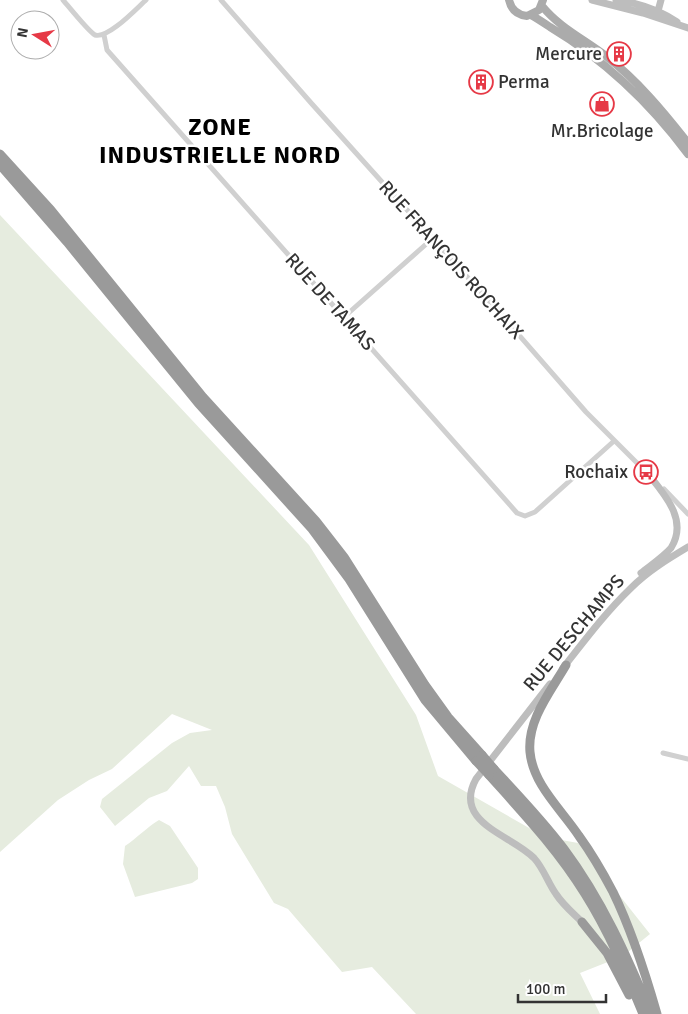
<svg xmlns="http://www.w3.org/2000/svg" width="688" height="1014" font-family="Signika,sans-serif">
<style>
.green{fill:#e6ecdf}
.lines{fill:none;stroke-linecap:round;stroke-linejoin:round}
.street{stroke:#d0d0d0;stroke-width:5}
.secondary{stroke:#bdbdbd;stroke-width:7}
.primary{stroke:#ababab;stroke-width:8}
.highway{stroke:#9a9a9a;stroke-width:9}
.highway-bridge{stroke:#9a9a9a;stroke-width:9}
.labels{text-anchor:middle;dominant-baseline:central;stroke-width:5;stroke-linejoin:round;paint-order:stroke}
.poi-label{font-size:19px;fill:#333;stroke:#fff;text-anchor:end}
.street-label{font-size:19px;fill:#333;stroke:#fff}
.district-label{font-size:24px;font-weight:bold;letter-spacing:1px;fill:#000;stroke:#fff}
</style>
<rect width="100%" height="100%" fill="#fff"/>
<path class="green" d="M0,215L309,545L416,715L438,776L545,837L578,843L650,934L623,956L580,973L600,1014H416L372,967L342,972L288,909L274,903L232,834L225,807L216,786H201L189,766L167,791L149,798L115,826L100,807L102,799L172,743L190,733L212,730L172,714L112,769L89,780L58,800L0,852Z
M159,820L170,826L198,868V879L192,883L135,897L123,864L125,846C137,838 146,828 159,820Z"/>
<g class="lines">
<path class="street" d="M63,0C69,7 89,32 95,35C108,39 136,9 146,0
M221,0L312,104L505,319L586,412L650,476
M104,35L107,50L517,513L525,516L535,512L614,441
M344,317L433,238
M664,489L688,514
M663,753L688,759"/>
<path class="secondary" d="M592,0L643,13L688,28
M616,0C639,3 658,9 677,22
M658,11L661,0
M641,573C651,565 663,557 671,548C688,521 666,496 649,475
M563,668C585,640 606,612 631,588C648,571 668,559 688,547
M550,684L476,779C452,823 512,835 534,858C544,869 548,883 556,894C563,905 573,913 582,922"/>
<path class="primary" d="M509,0C511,9 517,15 527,16L539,10L543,0
M542,6C560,28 584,39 606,56C638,81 663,111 688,143
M531,15C538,19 544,23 550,27C605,60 650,103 688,154"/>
<path class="highway" d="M0,154L51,210L203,397L316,521L344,557L425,685L448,717L482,755
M0,165L67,242L198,403L312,529L349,579L425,700L476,761
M566,665C551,691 527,720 530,752C533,785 562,810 579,836C592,854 603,873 613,892C632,931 645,972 657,1014
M494,769C518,795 543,821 564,849C602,900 627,956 651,1014
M489,775C523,813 558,850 585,894C609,932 626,973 643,1014
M582,922L607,953L629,995"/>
<path class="highway-bridge" d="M482,755L494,769
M476,761L489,775"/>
</g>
<defs>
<g id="building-ring" transform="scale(1.25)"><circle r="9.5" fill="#fff" stroke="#e63946" stroke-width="1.5"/><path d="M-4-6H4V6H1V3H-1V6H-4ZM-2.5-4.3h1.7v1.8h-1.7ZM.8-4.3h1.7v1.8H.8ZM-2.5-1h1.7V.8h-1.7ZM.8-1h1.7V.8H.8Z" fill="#e63946"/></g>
<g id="shop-ring" transform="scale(1.25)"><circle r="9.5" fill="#fff" stroke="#e63946" stroke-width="1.5"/><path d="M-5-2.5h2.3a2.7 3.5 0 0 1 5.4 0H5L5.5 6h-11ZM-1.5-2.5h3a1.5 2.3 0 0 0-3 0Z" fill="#e63946"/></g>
<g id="bus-ring" transform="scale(1.25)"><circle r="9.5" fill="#fff" stroke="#e63946" stroke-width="1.5"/><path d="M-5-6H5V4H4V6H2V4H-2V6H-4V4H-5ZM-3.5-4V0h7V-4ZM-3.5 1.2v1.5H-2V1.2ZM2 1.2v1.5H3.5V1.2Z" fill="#e63946"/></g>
</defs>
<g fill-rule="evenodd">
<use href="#building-ring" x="619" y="54"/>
<use href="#building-ring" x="481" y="82"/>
<use href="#shop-ring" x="602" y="104"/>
<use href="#bus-ring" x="646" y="472"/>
</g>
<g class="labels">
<g class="poi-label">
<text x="602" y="54">Mercure</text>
<text x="498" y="82" text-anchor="start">Perma</text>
<text x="602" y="131" text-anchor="middle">Mr.Bricolage</text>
<text x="628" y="472">Rochaix</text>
</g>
<g class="street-label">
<text transform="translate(451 260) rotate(48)">RUE FRANÇOIS ROCHAIX</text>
<text transform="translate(330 302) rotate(48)">RUE DE TAMAS</text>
<text transform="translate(574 633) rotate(-50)">RUE DESCHAMPS</text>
</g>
<g class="district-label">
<text x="220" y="127">ZONE<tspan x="220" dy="28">INDUSTRIELLE NORD</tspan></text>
</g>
</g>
<g transform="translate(35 35) rotate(281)"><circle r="24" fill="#ffffff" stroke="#adadad"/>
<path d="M0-4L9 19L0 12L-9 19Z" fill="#e63946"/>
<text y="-8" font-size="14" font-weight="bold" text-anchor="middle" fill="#333333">N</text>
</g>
<path d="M518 994v8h88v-8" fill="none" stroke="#333333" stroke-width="2.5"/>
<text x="526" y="994" font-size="15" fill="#333333" stroke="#ffffff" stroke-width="4" paint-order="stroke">100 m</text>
</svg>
